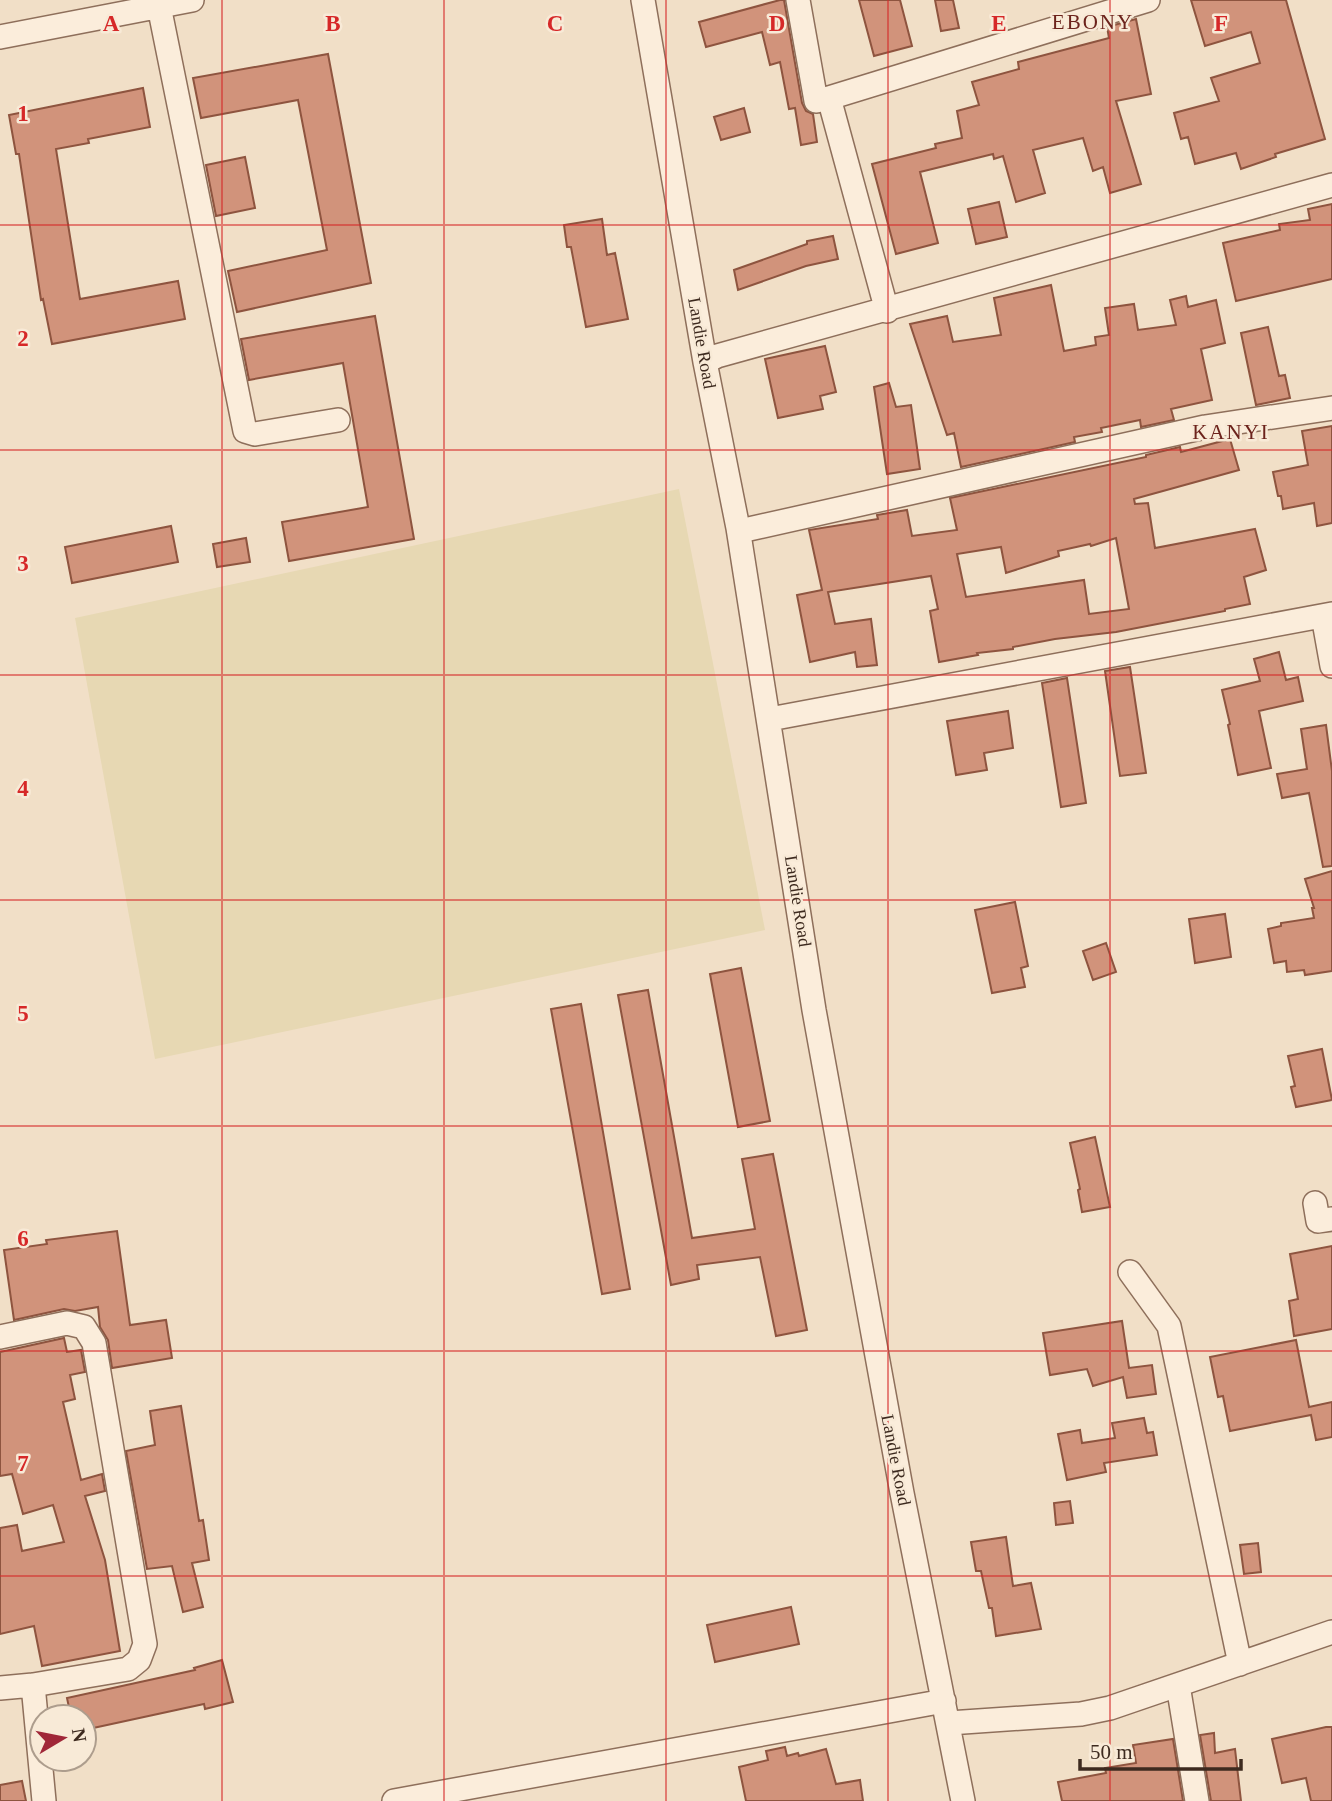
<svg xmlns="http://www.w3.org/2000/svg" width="1332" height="1801" font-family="'Times New Roman',serif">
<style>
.farmland{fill:#e7d8b3}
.building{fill:#d1937b;stroke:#8e543f;stroke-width:2;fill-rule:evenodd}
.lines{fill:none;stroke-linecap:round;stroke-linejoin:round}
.minor-casing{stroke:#8e6f5b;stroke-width:26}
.minor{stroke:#fbeddb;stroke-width:23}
.grid{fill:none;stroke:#d62828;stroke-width:2;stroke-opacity:0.55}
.labels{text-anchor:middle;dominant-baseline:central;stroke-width:5;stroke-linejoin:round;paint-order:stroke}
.street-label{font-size:18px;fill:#3d2a1f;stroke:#f8ead7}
.quarter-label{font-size:21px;letter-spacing:2px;fill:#6c231c;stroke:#f8ead7}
.grid-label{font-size:23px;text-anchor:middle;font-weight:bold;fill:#d62828;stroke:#f8ead7;stroke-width:5;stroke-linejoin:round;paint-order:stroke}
</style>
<rect width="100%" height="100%" fill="#f1dfc7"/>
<path class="farmland" d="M679,489L765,930L155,1059L75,618Z"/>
<path class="building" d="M780,0H784L802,103L806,111L813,114L817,142L801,145L795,108L789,109L780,62L770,65L762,32L706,47L699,22Z
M859,0H900L912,46L874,56Z
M935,0H953L959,28L941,31Z
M1191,0H1286L1325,139L1275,154L1276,157L1241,169L1236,153L1195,164L1188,137L1181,139L1174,113L1219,101L1211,78L1260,63L1251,32L1205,46Z
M1136,19L1151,94L1116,101L1141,184L1110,193L1103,167L1093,171L1083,138L1033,150L1045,193L1016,202L1003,156L994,159L993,154L920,172L938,243L896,254L872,164L936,148L935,144L962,138L957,111L979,105L972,82L1019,69L1018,62L1109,38L1107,27Z
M328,54L371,283L237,312L228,271L327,250L298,100L201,118L193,78Z
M143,88L150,127L88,139L89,143L56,149L80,299L178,281L185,319L52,344L43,299L41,300L19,154H16L9,115Z
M744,108L750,132L721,140L714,117Z
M245,157L255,208L216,216L206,165Z
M999,202L1007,237L976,244L968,209Z
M1332,204V279L1236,301L1223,243L1280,230L1279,224L1310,220L1308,209Z
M602,219L607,255L615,253L628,319L586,327L571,247H567L564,225Z
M833,236L838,259L806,266L738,290L734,270L807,244V241Z
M1051,285L1064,351L1096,345L1095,337L1109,335L1105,308L1134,304L1138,330L1176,325L1170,300L1186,296L1188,307L1216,300L1225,343L1201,349L1212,400L1171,409L1174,420L1141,427L1140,420L1101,428L1102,432L1074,437L1075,442L961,467L954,433L947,435L910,324L947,316L953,342L1001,335L994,298Z
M375,316L414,539L289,561L282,522L368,507L343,363L249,380L241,339Z
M1268,327L1279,376L1285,375L1290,398L1256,405L1241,333Z
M825,346L836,392L820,396L823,409L778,418L765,359Z
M889,383L896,407L911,405L920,469L887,474L874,387Z
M1332,426V523L1317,526L1314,503L1283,509L1281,496H1278L1273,472L1308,465L1302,431Z
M1230,439L1239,470L1134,499L1135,504L1148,503L1155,548L1255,529L1266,570L1244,577L1250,604L1225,609V611L1116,632L1055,639L1013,647V649L977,653L978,655L939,662L930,611L938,609L931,576L828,592L835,624L871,619L877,665L857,667L855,652L810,662L797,595L822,590L809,530L878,519L877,515L907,510L912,536L957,530L950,498L1146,457V455L1180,447L1181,452ZM1116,538L1129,609L1089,614L1084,580L966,597L957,554L1001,547L1006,573L1059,556L1058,551L1090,544L1091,546Z
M171,526L178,562L72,583L65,547Z
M246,538L250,562L217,567L213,544Z
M1279,652L1286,680L1298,677L1303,701L1259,711L1271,768L1238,775L1228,725L1230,724L1222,690L1260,681L1254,659Z
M1130,667L1146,773L1120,776L1105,671Z
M1067,678L1086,803L1061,807L1042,683Z
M1008,711L1013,748L984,753L987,770L956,775L947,721Z
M1326,725L1332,771V866L1323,867L1309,793L1282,798L1277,774L1307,769L1301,729Z
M1332,871V971L1305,975L1304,970L1287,972L1286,961L1274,963L1268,929L1281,926V923L1314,918L1312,908H1314L1305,879Z
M1015,902L1028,966L1021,968L1025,987L992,993L975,910Z
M1225,914L1231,957L1195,963L1189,919Z
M1106,943L1116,972L1093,980L1083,951Z
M741,968L770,1121L738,1127L710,974Z
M648,990L692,1238L755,1229L742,1159L773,1154L807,1330L776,1336L760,1257L697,1265L699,1279L671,1285L618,995Z
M581,1004L630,1289L602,1294L551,1009Z
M1322,1049L1332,1100L1296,1107L1291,1087L1295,1086L1288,1056Z
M1095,1137L1110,1207L1082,1212L1078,1190L1080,1189L1070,1143Z
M117,1231L130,1325L166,1320L172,1358L112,1368L108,1340L100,1327L98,1307L75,1311L64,1309L14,1320L4,1250L47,1244L46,1240Z
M1332,1246V1329L1294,1336L1289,1301L1298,1299L1290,1254Z
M1122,1321L1129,1368L1152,1365L1156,1394L1127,1398L1123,1377L1093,1386L1087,1369L1050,1375L1043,1333Z
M64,1338L67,1352L81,1350L85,1372L70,1375L75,1399L63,1402L81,1480L102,1474L105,1491L85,1496L105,1560L120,1651L42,1666L34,1626L0,1634V1528L17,1525L22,1551L64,1542L53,1505L23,1514L12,1474L0,1476V1352Z
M1296,1340L1309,1407L1332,1402V1437L1316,1440L1311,1415L1230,1431L1223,1396L1218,1397L1210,1357Z
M181,1406L199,1521L203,1520L209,1560L192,1563L203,1607L183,1612L172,1566L147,1569L126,1451L155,1445L150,1411Z
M1144,1418L1147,1433L1153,1432L1157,1455L1104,1463L1106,1472L1067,1480L1058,1434L1080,1430L1082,1443L1115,1438L1112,1423Z
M1070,1501L1073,1523L1056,1525L1054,1503Z
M1006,1537L1013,1586L1031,1583L1041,1629L996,1636L992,1608H989L981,1571H976L971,1542Z
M1258,1543L1261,1572L1244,1574L1240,1545Z
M791,1607L799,1644L715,1662L707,1625Z
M222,1660L233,1702L205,1709L204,1704L84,1730V1717H71L67,1698L195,1670L194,1668Z
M1326,1727H1332V1801H1311L1306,1778L1282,1783L1272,1739Z
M1214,1733L1215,1753L1235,1749L1241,1801H1211L1200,1735Z
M1173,1739L1183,1801H1062L1058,1782L1106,1773L1105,1768L1136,1763L1133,1745Z
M785,1747L787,1756L798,1753L799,1756L826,1749L836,1784L860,1780L863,1801H746L739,1767L768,1760L766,1751Z
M22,1781L26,1801H0V1785Z"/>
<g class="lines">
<g class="minor-casing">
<path id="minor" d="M643,0L705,362L738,528L814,1010L902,1493L963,1801
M798,0L816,101L829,98
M159,6L245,431L255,434L338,420
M0,37L192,0
M887,311L829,98L1148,0
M705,362L717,356L1332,185
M738,528L749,529L1205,427L1332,408
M1323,616L1332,666
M770,719L1332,614
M1315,1203L1318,1221L1332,1219
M1130,1272L1169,1326L1240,1664
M0,1337L67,1323L84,1327L94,1343L145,1644L139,1660L128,1669L33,1685L0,1688
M33,1685L44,1801
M1178,1685L1197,1801
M949,1723L1081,1714L1110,1708L1332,1632
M394,1801L944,1701"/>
</g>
<use href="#minor" class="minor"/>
</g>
<path class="grid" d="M222,0V1801M444,0V1801M666,0V1801M888,0V1801M1110,0V1801M0,225H1332M0,450H1332M0,675H1332M0,900H1332M0,1126H1332M0,1351H1332M0,1576H1332"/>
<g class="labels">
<g class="street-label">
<text transform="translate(702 343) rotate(80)">Landie Road</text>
<text transform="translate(798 901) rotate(81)">Landie Road</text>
<text transform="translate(896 1460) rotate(79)">Landie Road</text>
</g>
<g class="quarter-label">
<text x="1093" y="22">EBONY</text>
<text x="1231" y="432">KANYI</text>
</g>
</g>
<g class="grid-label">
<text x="111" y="31">A</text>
<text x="333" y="31">B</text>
<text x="555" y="31">C</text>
<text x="777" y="31">D</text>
<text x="999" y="31">E</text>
<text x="1221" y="31">F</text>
<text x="23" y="121">1</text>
<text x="23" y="346">2</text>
<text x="23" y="571">3</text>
<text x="23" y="796">4</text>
<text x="23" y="1021">5</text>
<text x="23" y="1246">6</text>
<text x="23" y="1471">7</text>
</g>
<g transform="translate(63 1738) rotate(80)"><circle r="33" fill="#f8ead7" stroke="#ad9d8d" stroke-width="2"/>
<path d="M0-5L12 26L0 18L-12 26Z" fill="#a02738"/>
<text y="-10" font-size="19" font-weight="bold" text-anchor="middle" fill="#3d2a1f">N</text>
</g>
<path d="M1080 1759v10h161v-10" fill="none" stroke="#3d2a1f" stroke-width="3.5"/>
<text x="1090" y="1759" font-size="21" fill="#3d2a1f" stroke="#f8ead7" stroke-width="5" paint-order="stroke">50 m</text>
</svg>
